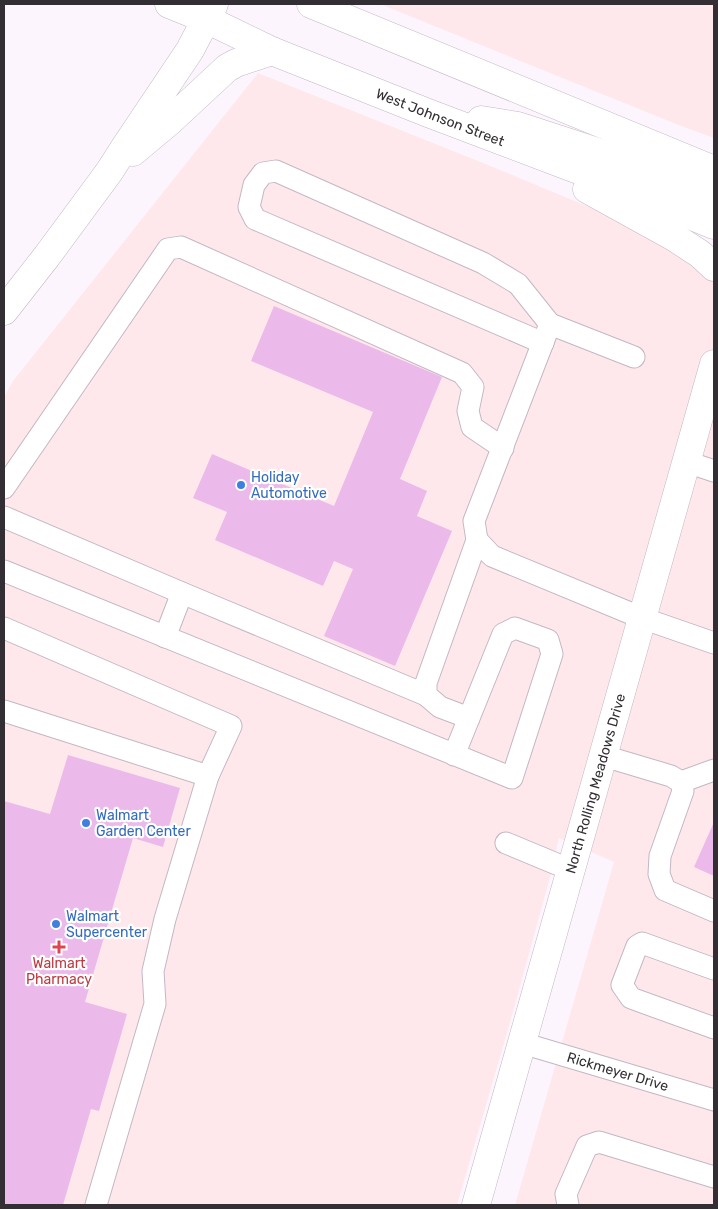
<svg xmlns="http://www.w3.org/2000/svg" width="718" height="1209" font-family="Rubik,sans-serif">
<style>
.commercial{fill:#fee8eb}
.building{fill:#ebbaeb}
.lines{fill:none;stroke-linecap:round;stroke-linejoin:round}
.minor-casing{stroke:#c4b7c4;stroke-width:23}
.major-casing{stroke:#c4b7c4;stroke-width:29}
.highway-casing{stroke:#c4b7c4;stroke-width:29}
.minor{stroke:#fff;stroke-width:21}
.major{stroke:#fff;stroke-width:28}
.highway{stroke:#fff;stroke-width:28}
.shop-dot{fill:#3f7fe0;stroke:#fff;stroke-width:2}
.health-dot{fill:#e0444e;stroke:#fff;stroke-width:2}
.labels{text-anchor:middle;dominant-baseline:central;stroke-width:4.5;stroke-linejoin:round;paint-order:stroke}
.street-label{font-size:14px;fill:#332e33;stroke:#fff}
.shop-label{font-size:14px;fill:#366cbe;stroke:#fff;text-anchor:start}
.health-label{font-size:14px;fill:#be3a42;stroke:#fff}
</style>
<rect width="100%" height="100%" fill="#fdf5fd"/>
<path class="commercial" d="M380,4H714V138L676,124Z
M258,73L493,167L714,259V1205H515L614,862L559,838L552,870L511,1019L457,1205H4V397L13,381Z"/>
<path class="building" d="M274,306L442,377L400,479L427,491L417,516L452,531L395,666L324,636L353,569L334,561L323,586L215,540L227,512L193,498L212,454L334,506L373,412L251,361Z
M68,755L180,788L163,847L133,838L85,1002L127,1014L99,1111L91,1109L63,1205H4V801L50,814Z
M714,822V876L694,867Z"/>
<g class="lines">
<g class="minor-casing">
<g id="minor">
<path d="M543,343L255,219L249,207L254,185L263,173L276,171L483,263L518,284L550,324"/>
<path d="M634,357L550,324L474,521L477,540L492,556L642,618L714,643"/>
<path d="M687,462L714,471"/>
<path d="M4,488L168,249L181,247L462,373L473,387L468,411L472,427L503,448"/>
<path d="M4,517L182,593"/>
<path d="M4,571L512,778L552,654L548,640L515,628L503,634L454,755"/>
<path d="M4,628L231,726L208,776L165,919L153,971L155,1004L96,1205"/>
<path d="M165,637L182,593L426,695"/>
<path d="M4,711L208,776"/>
<path d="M469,718L440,707L426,695V683L477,540"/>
<path d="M604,756L671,776L681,782L683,791L660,856L659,874L665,890L714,911"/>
<path d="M681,782L714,770"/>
<path d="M506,843L571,870"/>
<path d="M714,969L642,943L637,946L622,985L631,998L714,1028"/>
<path id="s1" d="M522,1043L714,1100"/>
<path d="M568,1205L566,1194L587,1146L599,1142L714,1177"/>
</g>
</g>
<g class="major-casing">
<g id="major">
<path id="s2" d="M169,4L206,19L272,51L428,113L589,174L714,225"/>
<path d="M311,4L714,170"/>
<path d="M481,120L518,126L619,159L714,198"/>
<path d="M587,189L674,237L700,254L714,267"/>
<path id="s3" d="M476,1205L714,364"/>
</g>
</g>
<g class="highway-casing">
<path id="highway" d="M133,152L170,121L227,68L236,63L272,51
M4,311L47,256L109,172L125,147L190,50L214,4"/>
</g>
<use href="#minor" class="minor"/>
<use href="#major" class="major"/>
<use href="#highway" class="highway"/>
</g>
<g class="shop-dot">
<circle cx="241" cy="485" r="5"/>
<circle cx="86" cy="823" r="5"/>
<circle cx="56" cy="924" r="5"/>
</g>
<path class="health-dot" d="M56.5 939.5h5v5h5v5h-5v5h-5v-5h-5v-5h5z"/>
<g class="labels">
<g class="street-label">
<text stroke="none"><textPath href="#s2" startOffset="294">West Johnson Street</textPath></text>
<text stroke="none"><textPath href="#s3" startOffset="438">North Rolling Meadows Drive</textPath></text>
<text stroke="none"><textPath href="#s1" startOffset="100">Rickmeyer Drive</textPath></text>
</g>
<g class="shop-label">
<text x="251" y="477">Holiday<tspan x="251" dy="16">Automotive</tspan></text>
<text x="96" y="815">Walmart<tspan x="96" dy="16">Garden Center</tspan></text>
<text x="66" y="916">Walmart<tspan x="66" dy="16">Supercenter</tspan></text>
</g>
<g class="health-label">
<text x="59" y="963">Walmart<tspan x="59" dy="16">Pharmacy</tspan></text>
</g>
</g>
<rect width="718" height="1209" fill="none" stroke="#332e33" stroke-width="10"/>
</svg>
